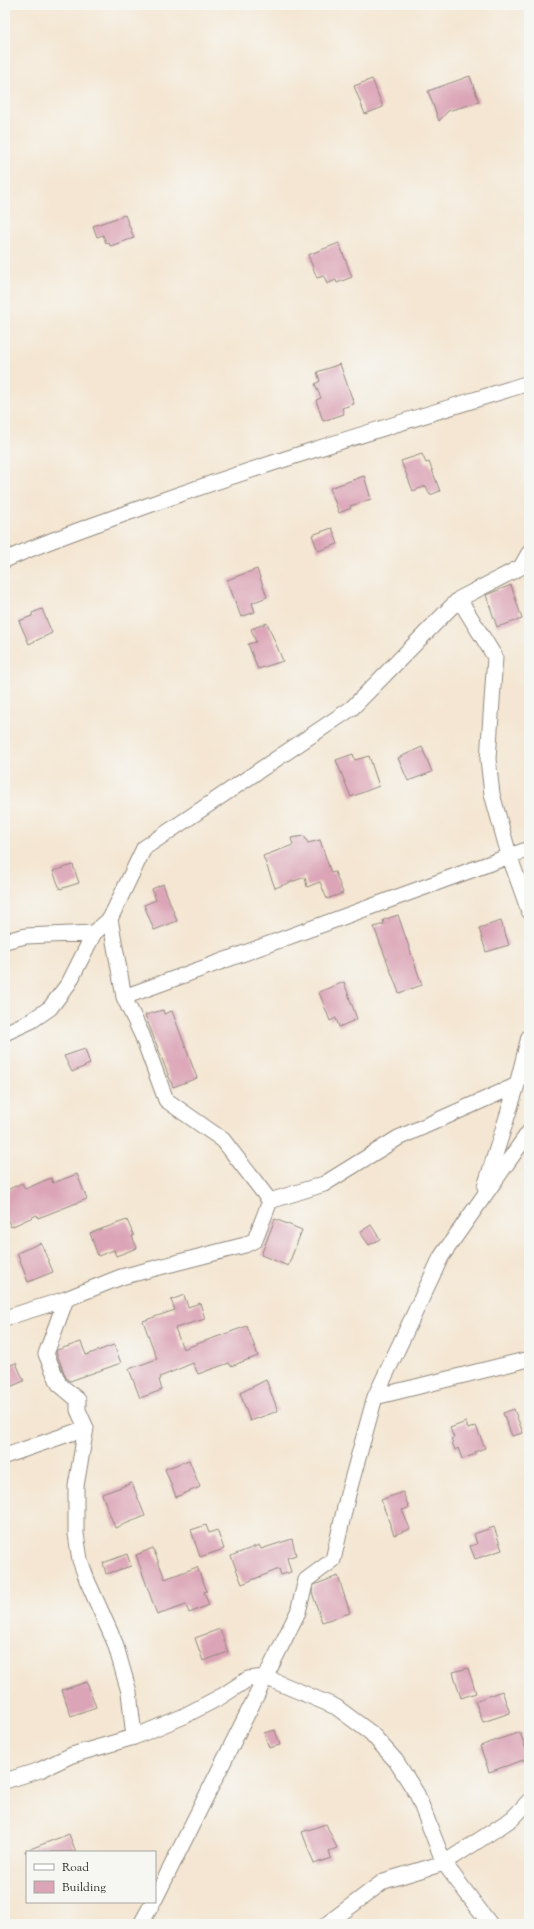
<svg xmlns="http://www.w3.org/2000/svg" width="534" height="1929" font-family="'Sorts Mill Goudy',serif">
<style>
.building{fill:#dca5b7}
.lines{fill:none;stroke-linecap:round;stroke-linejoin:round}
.minor-casing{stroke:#90887e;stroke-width:17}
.minor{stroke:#fff;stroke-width:15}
</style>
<rect width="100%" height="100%" fill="#f6f6f2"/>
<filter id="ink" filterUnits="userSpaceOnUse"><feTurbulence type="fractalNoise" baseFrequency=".025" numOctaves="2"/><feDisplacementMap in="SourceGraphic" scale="8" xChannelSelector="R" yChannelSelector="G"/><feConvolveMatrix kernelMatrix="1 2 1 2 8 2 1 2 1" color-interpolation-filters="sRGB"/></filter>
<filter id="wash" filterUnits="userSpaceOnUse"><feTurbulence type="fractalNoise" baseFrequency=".012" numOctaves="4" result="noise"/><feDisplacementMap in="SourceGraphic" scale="16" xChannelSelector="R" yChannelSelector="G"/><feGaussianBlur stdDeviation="0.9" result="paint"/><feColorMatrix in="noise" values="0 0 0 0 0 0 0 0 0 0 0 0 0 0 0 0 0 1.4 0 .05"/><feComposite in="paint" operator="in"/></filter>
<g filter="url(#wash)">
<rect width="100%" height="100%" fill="#f4e6d2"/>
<g id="blocks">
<path class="building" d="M470,76L479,102L448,111L439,121L428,91Z
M372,79L383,107L365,114L354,86Z
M125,215L134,238L110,246L109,242L106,243L103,235L97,237L93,226Z
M339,243L352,277L337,283L336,280L327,284L324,276L317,278L308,255Z
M340,364L354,404L342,408L344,414L323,421L316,400L321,398L315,384L320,381L317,372Z
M422,454L426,463L429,462L440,491L430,495L426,486L413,491L401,461Z
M364,476L371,499L350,506L351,508L339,513L330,488Z
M332,528L338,544L318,551L312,535Z
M257,569L267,597L252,603L255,612L241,617L227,580Z
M511,585L522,619L497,627L486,595Z
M42,609L52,633L29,644L19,621L32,616V613Z
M267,623L283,661L258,669L248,644L256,642L251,629Z
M422,747L432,772L408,781L398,758Z
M353,754L355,760L369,756L379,786L351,797L336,760Z
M304,836L308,843L320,840L331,873L335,872L343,893L327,899L320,882L307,887L305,877L275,888L263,856L293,845L291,838Z
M73,865L79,883L60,889L53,871Z
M163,884L177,921L154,930L144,905L156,900L152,889Z
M398,915L422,985L399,993L374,927L384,924L383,920Z
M501,921L509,945L486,952L479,928Z
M344,982L357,1019L339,1027L336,1018L330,1021L319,992Z
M163,1010L164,1014L172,1011L197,1078L173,1087L145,1015Z
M85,1049L90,1064L72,1072L64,1056Z
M77,1174L87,1199L38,1218L37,1215L11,1227L5,1214V1191L22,1183L25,1189L51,1178L53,1183Z
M275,1219L302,1230L288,1266L261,1255Z
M127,1220L134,1236H132L137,1248L116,1256L114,1250L98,1256L90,1233Z
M371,1225L380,1239L369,1245L360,1232Z
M41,1243L53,1272L28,1282L17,1253Z
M184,1295L188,1307L200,1303L205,1319L175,1328L183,1349L247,1326L258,1356L231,1366L229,1363L198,1374L193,1363L160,1377L161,1379L159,1380L162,1390L140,1398L129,1369L157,1359L143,1321L175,1310L171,1300Z
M81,1342L86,1355L114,1345L121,1363L70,1381L66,1378L56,1352L57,1350Z
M16,1363L24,1381L5,1389V1367Z
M266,1380L278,1411L250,1421L240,1393Z
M514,1409L523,1433L512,1436L503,1413Z
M466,1422L468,1429L476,1426L485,1448L475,1452L476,1454L462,1459L458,1448L455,1450L451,1439L454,1438L450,1428Z
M189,1460L200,1487L176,1497L165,1469Z
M132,1483L145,1516L115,1528L102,1494Z
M403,1492L409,1508L402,1510L410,1529L394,1535L381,1500Z
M206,1525L209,1533L217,1530L224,1549L200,1557L191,1530Z
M494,1527L502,1550L475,1559L470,1546L477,1544L474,1534Z
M292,1539L296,1555L287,1558L291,1572L281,1575L279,1569L242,1584L231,1556L259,1545L261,1549Z
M153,1548L165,1579L197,1567L207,1591L204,1592L209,1605L189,1613L186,1605L157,1615L136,1555Z
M127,1554L131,1566L106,1574L103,1563Z
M338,1576L350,1613L322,1622L312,1592L314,1585Z
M220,1629L228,1652L203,1661L195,1638Z
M468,1668L476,1693L461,1698L453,1672Z
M87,1682L96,1707L71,1716L62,1690Z
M502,1691L510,1713L483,1722L475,1701Z
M275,1730L280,1745L269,1748L264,1733Z
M520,1732L529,1758L489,1772L480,1746Z
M326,1824L337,1848L329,1851L331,1858L314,1864L302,1832Z
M69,1834L76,1852H25V1851Z"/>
</g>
</g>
<g filter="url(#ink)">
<use href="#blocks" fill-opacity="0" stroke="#90887e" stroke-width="1"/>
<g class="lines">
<g class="minor-casing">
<path id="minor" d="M529,553L521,567L459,599L495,657L488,759L492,794L509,855L529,911
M5,560C53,538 103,522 152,504C276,460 403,422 529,383
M110,919L124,997L142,1035L166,1100L223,1140L270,1201
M5,941L26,936L94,933
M124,997L529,849
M5,1033L31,1021L50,1008L69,983L94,933L110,919L144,848L352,708L459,599
M485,1187L517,1085L529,1037
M66,1299L46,1354L59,1384L78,1400V1410L86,1428L76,1486V1534L80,1560L87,1580L115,1643L129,1692L134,1737
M5,1318L66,1299L121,1277L245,1245L255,1240L270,1201L324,1184L398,1138L517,1085
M375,1397L529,1359
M5,1456L86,1428
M5,1781L40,1770L72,1755L134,1737L182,1717L222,1696L248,1679L265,1677L336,1707L371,1733L396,1761L417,1794L444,1863L490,1924
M155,1899L298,1612L306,1580L333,1560L348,1494L375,1397L441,1257L529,1132
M141,1924L153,1902
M327,1924L384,1881L444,1863L513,1818L529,1801"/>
</g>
<use href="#minor" class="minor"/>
</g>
</g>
<rect width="534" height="1929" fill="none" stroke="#f6f6f2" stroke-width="20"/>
<rect x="26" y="1851" width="130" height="52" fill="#f6f6f2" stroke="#a5a5a2"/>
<rect x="34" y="1864" width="20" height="6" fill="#ffffff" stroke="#a5a5a2"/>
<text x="62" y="1871" font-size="12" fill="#2b2b2b">Road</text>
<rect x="34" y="1881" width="20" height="12" fill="#dca5b7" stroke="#a5a5a2"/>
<text x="62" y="1891" font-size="12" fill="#2b2b2b">Building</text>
</svg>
